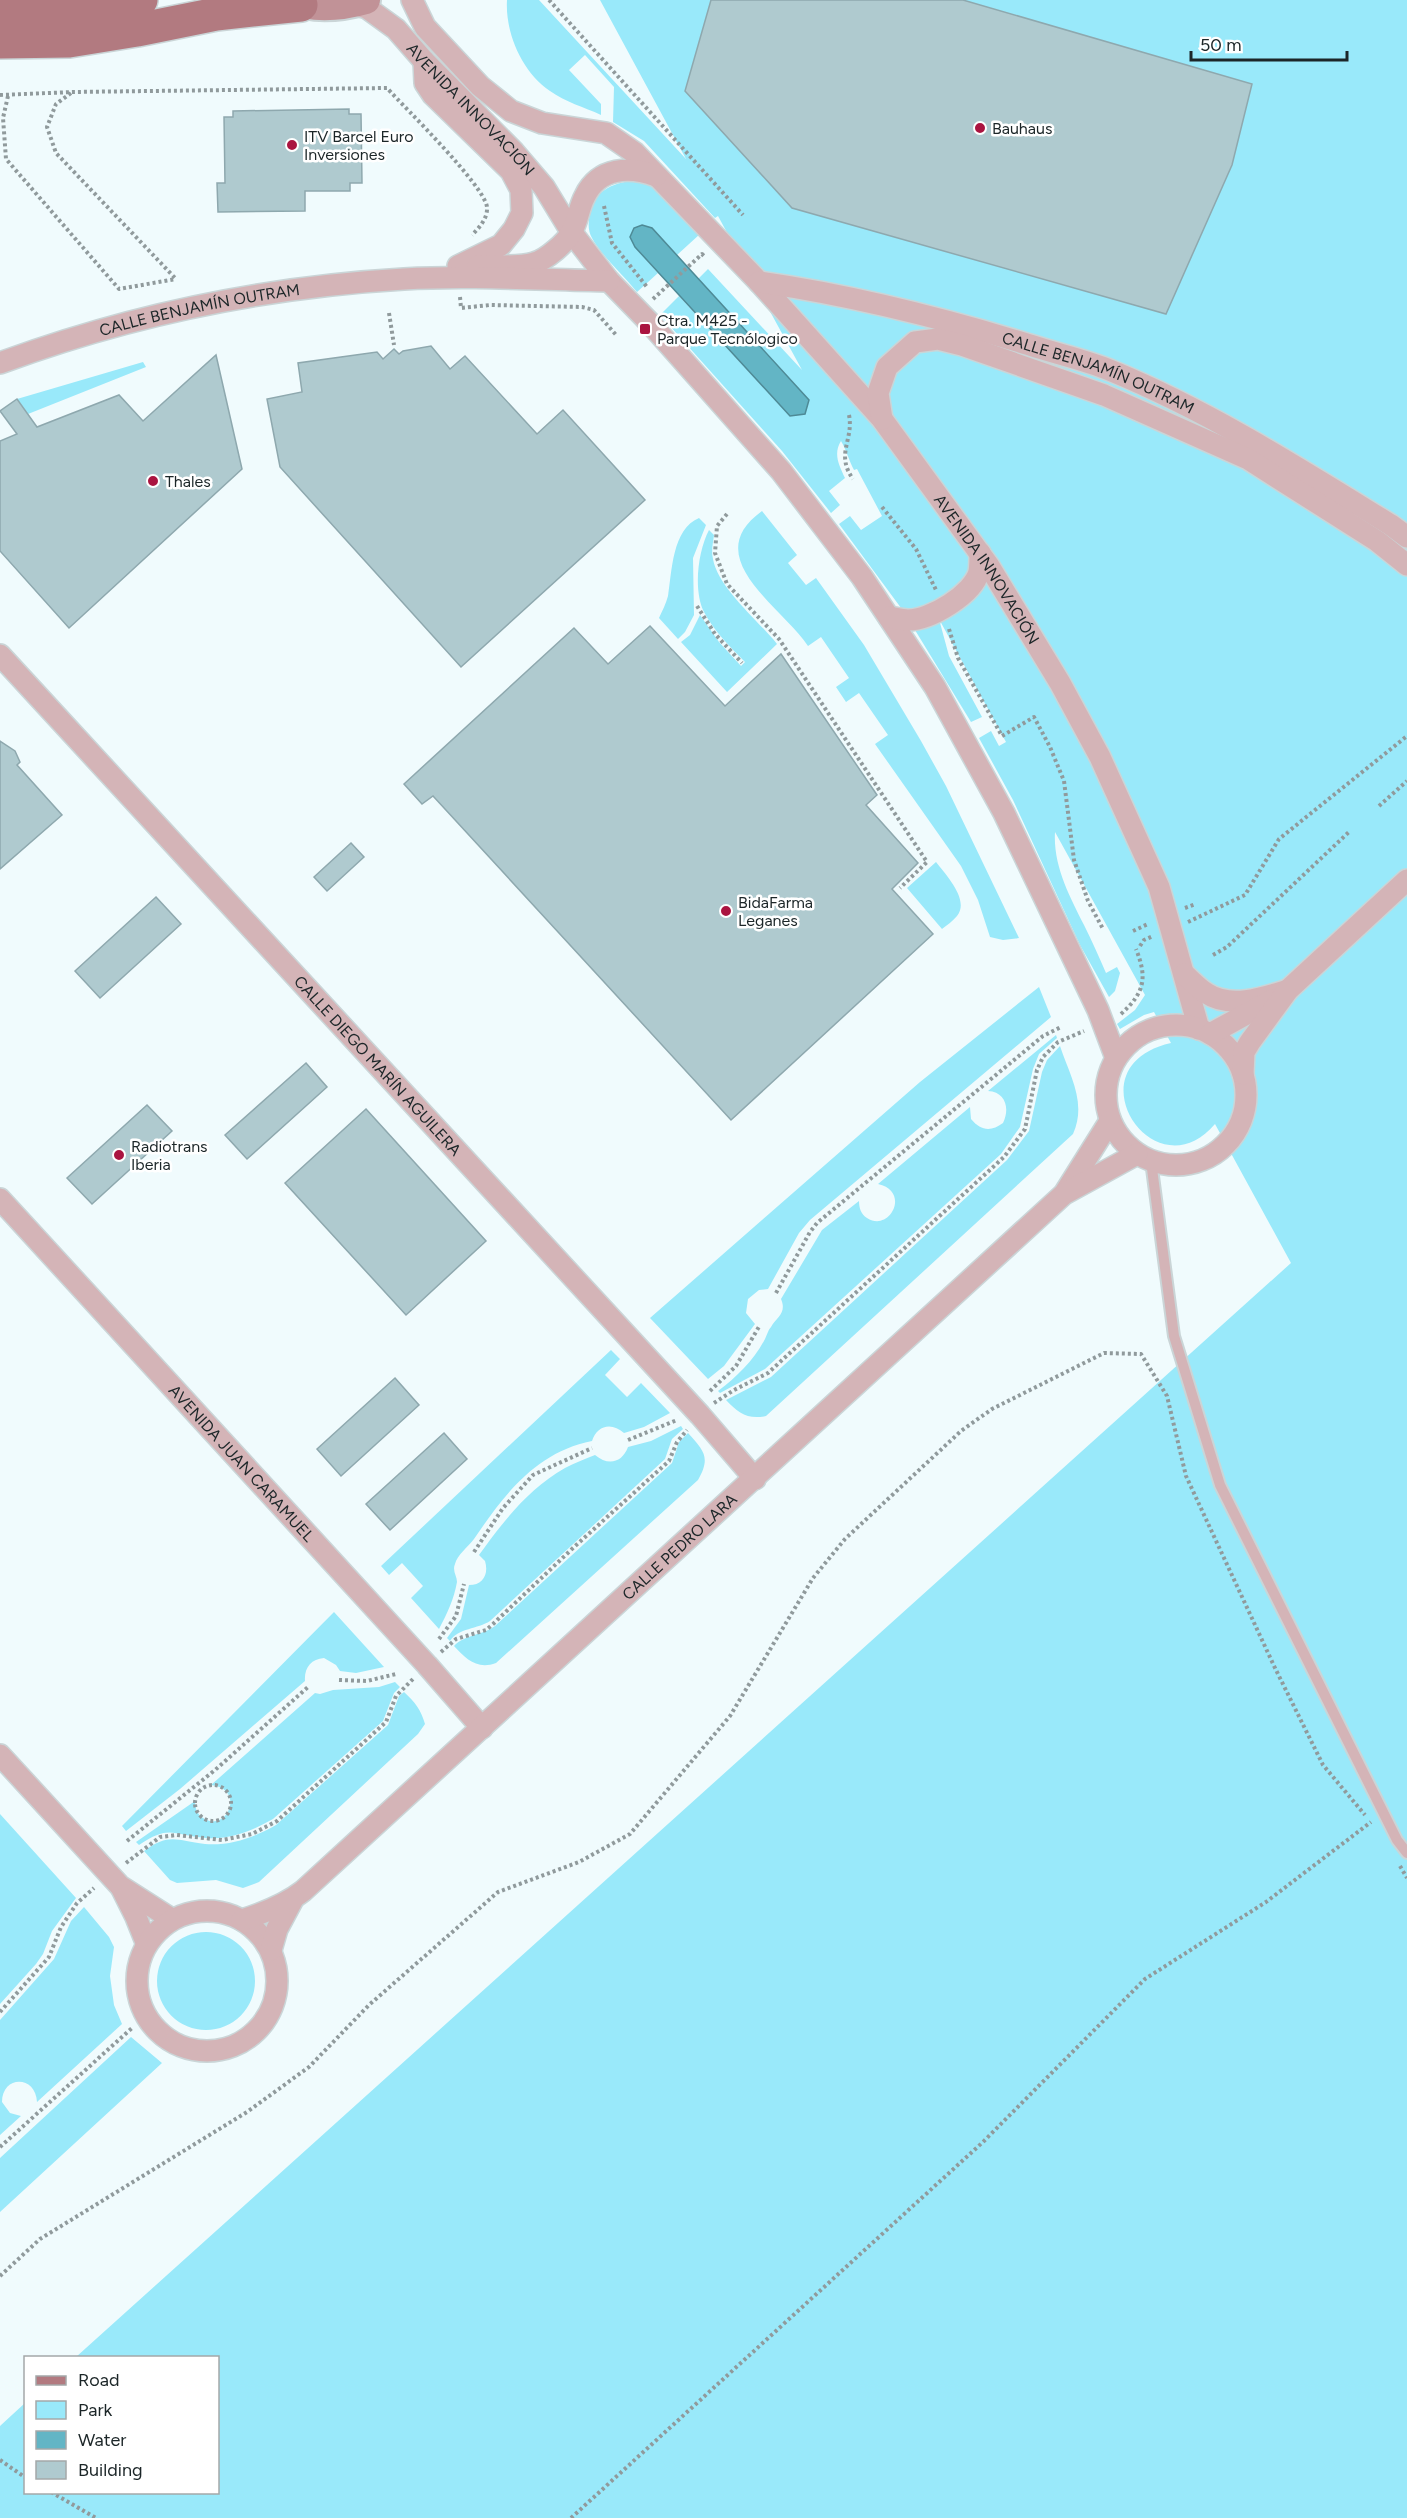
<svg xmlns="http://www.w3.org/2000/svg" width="1407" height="2518" font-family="Figtree,sans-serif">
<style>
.green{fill:#99e9fa}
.water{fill:#63b5c5;stroke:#4e8a96;stroke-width:1.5}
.building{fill:#afcacf;stroke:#8ea8ae;stroke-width:1.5}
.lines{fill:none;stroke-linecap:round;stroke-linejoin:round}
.lane-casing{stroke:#cad5d7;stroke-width:14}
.street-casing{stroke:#cad5d7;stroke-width:24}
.secondary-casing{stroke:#cad5d7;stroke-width:32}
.primary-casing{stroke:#cad5d7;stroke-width:36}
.path{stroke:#909a9c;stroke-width:4;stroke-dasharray:3 3;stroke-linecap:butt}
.lane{stroke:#d4b4b7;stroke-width:10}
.street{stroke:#d4b4b7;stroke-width:21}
.secondary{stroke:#c19297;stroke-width:28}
.primary{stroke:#b27a80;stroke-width:33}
.poi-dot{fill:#aa1440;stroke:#fff;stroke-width:2}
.labels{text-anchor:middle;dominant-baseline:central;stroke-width:5;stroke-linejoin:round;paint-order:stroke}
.street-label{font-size:16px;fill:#1c2628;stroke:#fff}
.poi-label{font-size:16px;fill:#1c2628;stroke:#fff;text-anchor:start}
</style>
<rect width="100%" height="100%" fill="#f0fbfd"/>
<path class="green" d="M507,0H539L686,159L600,0H1407V2518H0V2426L25,2403L26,2492H218V2358L76,2357L1291,1263L1215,1124C1154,1196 1069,1066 1171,1043L1154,1012L1144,1015L1120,1029L1117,1024L1135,1010L1145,995L1055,832C1053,866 1070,897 1084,925C1092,941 1099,957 1106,973L1117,967L1120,973L1115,991L1109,997L1080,945L1013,800L979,738L991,731L999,746L1006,742L939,619L949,656L982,717L971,722L904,612L839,524L850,516L861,530L882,516L857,469L854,470C849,461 847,451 841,441C833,454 839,465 845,478L829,491L840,505L831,513L782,451L660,315L679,296L790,416L809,400L698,279L708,269L802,370L718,216L715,218L644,141L613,122L614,87L585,55L569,70L601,104V115C584,107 565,102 550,91C522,72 505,33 507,0Z
M636,180L653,185L700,234L677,255L651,228L635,247L658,273L637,292C625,277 600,254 592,238C589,233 588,226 589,220C590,192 611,183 636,180Z
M143,362L146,367L28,414L17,399Z
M762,511L797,555L788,563L806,585L816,578L864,645L921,741L946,786L1019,938L1003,940L990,937L978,900L961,866L875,744L888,735L859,693L846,702L836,687L849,678L821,637L808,646C780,605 698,557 762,511Z
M699,518L706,525L693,558L694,615L685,632L678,639L659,618C662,611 666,604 668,596C672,572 672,529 699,518Z
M709,530L714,535C713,543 711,551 713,559C718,588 758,620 777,644L727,692L681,642L690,635L700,615L719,642L741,666L745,662C730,647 714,631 704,612C693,590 698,551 709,530Z
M936,862C946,875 970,900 957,916C953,921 947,925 942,929L907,888Z
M1039,987L1051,1017L810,1220L799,1233L768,1289L759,1290L748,1299L746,1313L755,1324L724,1366L708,1379L650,1318L920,1082Z
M1056,1035L1057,1038L1039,1054L1033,1069L1020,1127L1001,1154L765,1369L720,1393L718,1391C737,1377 754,1360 765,1339C767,1335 768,1330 771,1327C777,1317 787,1313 781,1299L822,1230L859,1201C859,1208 861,1214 867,1218C890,1233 911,1191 878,1184L970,1107L971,1119C981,1131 991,1132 1003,1123C1010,1109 1006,1092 988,1091Z
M1060,1046C1070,1076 1087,1103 1073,1134L766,1416C748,1420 738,1413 726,1400L771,1377L1007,1160L1029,1131L1042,1072L1047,1060Z
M611,1350L620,1359L605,1375L627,1397L641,1383L670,1413L644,1427L624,1433C612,1422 597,1425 592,1441C536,1452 504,1495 474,1539C468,1547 457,1555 455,1564C452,1571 457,1576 457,1582C454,1599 447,1614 439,1629L411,1598L423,1586L402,1563L389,1575L381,1566Z
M681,1426L683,1429L672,1439L665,1459L490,1621C478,1629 458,1628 450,1641L447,1638L461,1619L469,1585C483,1585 489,1574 485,1561L479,1555C503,1522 528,1489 565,1468C574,1463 585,1459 595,1455C608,1466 622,1463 628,1447L651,1441Z
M688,1433C704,1451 711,1457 698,1480L496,1663C477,1670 466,1659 454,1646C464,1635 483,1635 495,1626L672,1463L679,1442Z
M334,1612L384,1667L356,1673L340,1671L336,1665L324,1658C311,1659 304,1668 305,1681L180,1789L126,1831L122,1826Z
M395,1682L400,1687L394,1693L383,1721L273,1819C252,1831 230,1840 206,1838C172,1835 170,1824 139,1845L136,1842L195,1801C195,1808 197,1814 203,1818C226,1834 247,1789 211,1785L315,1693L320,1694L333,1690L379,1687Z
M404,1692C415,1702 421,1710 425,1724L418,1734L259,1882L243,1888L216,1880L177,1883L170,1880L144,1851C170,1832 177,1841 205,1844C231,1846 255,1837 276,1825L388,1725L399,1696Z
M0,1814L76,1898L52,1931L43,1954L36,1964L0,2004Z
M84,1907L109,1937L114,1947L110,1976L114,2005L122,2024L37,2102C36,2075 2,2075 2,2102L10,2113L21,2116L0,2135V2020L54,1959L71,1921Z
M157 1981a49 49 0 1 1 98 0a49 49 0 1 1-98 0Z
M131,2037L162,2063L0,2212V2158Z"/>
<path class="water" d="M642,225L652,228L809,400L805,414L790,416L635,247L630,237L634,228Z"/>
<path class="building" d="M711,0H963L1252,84L1232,165L1166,314L792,208L685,91Z
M349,109V114H361L362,183H350V191H305V211L218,212L217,183H225L224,117H233V111Z
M431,346L450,369L465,356L537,434L563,410L645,500L461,667L280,467L267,399L302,392L298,363L377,352L383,359L394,349L399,354L403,351Z
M216,355L242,469L69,628L0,551V441L17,434L0,411L17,399L37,427L119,395L143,421Z
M650,626L725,706L781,654L877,795L866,805L918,863L892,889L933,934L731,1120L433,796L422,804L404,784L574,628L608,664Z
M0,741L15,751L20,762L17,765L62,815L0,869Z
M351,843L364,857L327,891L314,877Z
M156,897L181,924L100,998L75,971Z
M306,1063L327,1087L247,1159L225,1135Z
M147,1105L172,1131L92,1204L67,1178Z
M366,1109L486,1241L406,1315L285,1183Z
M395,1378L419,1405L341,1476L317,1449Z
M444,1433L467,1459L390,1530L366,1504Z"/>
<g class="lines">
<g class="lane-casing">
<path id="lane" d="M1151,1161L1174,1336L1220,1485L1397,1840L1407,1853"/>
</g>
<g class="street-casing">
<g id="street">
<path id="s1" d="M412,0L425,27L480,86L511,111L542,123L606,133L635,153L759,282L882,419L989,566L1060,683L1100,757L1159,887L1199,1029"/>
<path id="s2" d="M353,4L367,8L396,29L424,61L514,152L544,187L572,233L609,281L649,322L781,471L862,577L935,687L1004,813L1098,1010L1116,1058"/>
<path d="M424,61L425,83L433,95L511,171L521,190L522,213L514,229L501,245L458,266"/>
<path d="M478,266C496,265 517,268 534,263C546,260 567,242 572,231C578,220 579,207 585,196C599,167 630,166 656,176"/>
<path id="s3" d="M759,282C851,295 942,318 1030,345C1057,354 1086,360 1112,371C1211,412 1300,469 1391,525L1407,537"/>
<path id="s4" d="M0,363C130,315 265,287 404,279C472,275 541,280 609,281"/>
<path d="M882,419L878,393L887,367L915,342L938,339L962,345L1104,395L1248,459L1377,541L1407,565"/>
<path d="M889,617C895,618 902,620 908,620C931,620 973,594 979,572C980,566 980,559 980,553"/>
<path id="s5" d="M0,655L700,1415L755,1479"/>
<path d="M1184,974C1191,980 1198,988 1206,993C1230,1009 1263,998 1288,990"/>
<circle cx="1176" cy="1095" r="70"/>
<path d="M1210,1034L1272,1000"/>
<path d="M1243,1074L1244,1052L1250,1042L1288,990L1407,880"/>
<path d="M1066,1191L1110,1121"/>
<path id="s6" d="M0,1199L427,1665L482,1728"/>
<path d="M0,1755L120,1886L170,1918"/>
<path d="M122,1889L136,1917L146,1942"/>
<circle cx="207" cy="1981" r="70"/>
<path id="s7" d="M242,1920C264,1913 285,1905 303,1891L1064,1194L1137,1154"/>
<path d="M271,1950L277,1929L293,1899"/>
</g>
</g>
<g class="secondary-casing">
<path id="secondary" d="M290,0C315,10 341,7 366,0"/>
</g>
<g class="primary-casing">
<path id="primary" d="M0,16C47,16 95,13 141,0
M0,42L69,41L137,30L216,14L301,5"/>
</g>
<path class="path" d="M549,0L743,215
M71,93L56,104L47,127L56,153L176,279
M0,95L72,92L387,88C405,108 484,185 487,207C488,218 479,228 472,235
M8,96L3,118L6,159L119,289L176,279
M604,206L612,243L647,287
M460,297L461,308L490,305L582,307L594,310L617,336
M653,299L702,254L704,256
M389,313L394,345
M849,415C854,440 835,454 853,479
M882,507L916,549L936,590
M727,514L717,526L715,553L727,584L779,639L927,862L900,888
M697,606L715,634L742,663
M949,629L958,658L1002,736L1034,717L1050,747L1064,781L1074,860L1088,901L1103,929
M1379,806L1407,781
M1185,908L1196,904
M1188,922L1245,895L1279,839L1407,736
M1133,931L1148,924
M1140,946L1144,940L1153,936
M1213,955L1227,947L1350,831
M1121,1014C1144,993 1148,979 1136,949
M776,1293L810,1232L817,1223L1043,1036L1061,1027
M710,1391L736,1366L760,1325
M714,1403L734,1390L768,1373L1004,1157L1025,1129L1037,1070L1043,1057L1058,1042L1084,1031
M628,1440L677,1420
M474,1552L503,1508L533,1475L592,1448
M439,1639L456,1616L464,1584
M441,1652L456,1639L486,1630L493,1624L573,1548L669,1461L677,1442L687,1430
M339,1680L367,1681L396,1674
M195 1803a18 18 0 1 1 36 0a18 18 0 1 1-36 0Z
M127,1841L215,1770L308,1687
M126,1863L160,1837L177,1835L222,1840L252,1834L277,1821L386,1722L396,1696L414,1678
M1400,1866L1407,1878
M0,2012L49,1957L61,1927L77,1903L94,1888
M0,2147L132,2028
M0,2276L40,2239L247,2112L309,2067L369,2005L498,1892L579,1862L630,1834L730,1716L813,1578L845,1539L961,1431L992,1409L1104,1353L1141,1354L1167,1396L1186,1476L1275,1668L1323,1765L1365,1815
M0,2460L26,2478
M51,2492L96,2518
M571,2518L983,2142L1145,1979L1266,1902L1371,1822"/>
<use href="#lane" class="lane"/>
<use href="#street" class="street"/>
<use href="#secondary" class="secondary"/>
<use href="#primary" class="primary"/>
</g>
<g class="poi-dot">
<circle cx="980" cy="128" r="6"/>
<circle cx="292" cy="145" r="6"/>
<rect x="639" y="323" width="12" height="12" rx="3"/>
<circle cx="153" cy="481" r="6"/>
<circle cx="726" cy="911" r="6"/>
<circle cx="119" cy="1155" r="6"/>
</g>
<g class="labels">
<g class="street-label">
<text stroke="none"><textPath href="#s2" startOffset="160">AVENIDA INNOVACIÓN</textPath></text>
<text stroke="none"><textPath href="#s4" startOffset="207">CALLE BENJAMÍN OUTRAM</textPath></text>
<text stroke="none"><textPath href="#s3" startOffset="352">CALLE BENJAMÍN OUTRAM</textPath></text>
<text stroke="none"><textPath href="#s1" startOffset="830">AVENIDA INNOVACIÓN</textPath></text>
<text stroke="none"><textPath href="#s5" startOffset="558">CALLE DIEGO MARÍN AGUILERA</textPath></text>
<text stroke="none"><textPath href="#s6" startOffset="358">AVENIDA JUAN CARAMUEL</textPath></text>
<text stroke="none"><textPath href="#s7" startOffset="578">CALLE PEDRO LARA</textPath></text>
</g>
<g class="poi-label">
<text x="992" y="128">Bauhaus</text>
<text x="304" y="136">ITV Barcel Euro<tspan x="304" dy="18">Inversiones</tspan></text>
<text x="657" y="320">Ctra. M425 -<tspan x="657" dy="18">Parque Tecnólogico</tspan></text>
<text x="165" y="481">Thales</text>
<text x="738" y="902">BidaFarma<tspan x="738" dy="18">Leganes</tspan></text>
<text x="131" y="1146">Radiotrans<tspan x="131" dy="18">Iberia</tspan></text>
</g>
</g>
<rect x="24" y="2356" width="195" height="138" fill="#ffffff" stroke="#a4a8a9" stroke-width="1.5"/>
<rect x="36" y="2376" width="30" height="9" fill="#b27a80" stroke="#a4a8a9" stroke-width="1.5"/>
<text x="78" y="2386" font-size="18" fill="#1c2628">Road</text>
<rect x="36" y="2401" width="30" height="18" fill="#99e9fa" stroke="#a4a8a9" stroke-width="1.5"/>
<text x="78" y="2416" font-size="18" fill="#1c2628">Park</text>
<rect x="36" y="2431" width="30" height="18" fill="#63b5c5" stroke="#a4a8a9" stroke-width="1.5"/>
<text x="78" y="2446" font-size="18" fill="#1c2628">Water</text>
<rect x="36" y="2461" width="30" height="18" fill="#afcacf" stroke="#a4a8a9" stroke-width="1.5"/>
<text x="78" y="2476" font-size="18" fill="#1c2628">Building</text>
<path d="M1191 51v9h156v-9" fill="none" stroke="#1c2628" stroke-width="3"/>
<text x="1200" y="51" font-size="18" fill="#1c2628" stroke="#ffffff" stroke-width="4.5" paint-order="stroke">50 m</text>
</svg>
